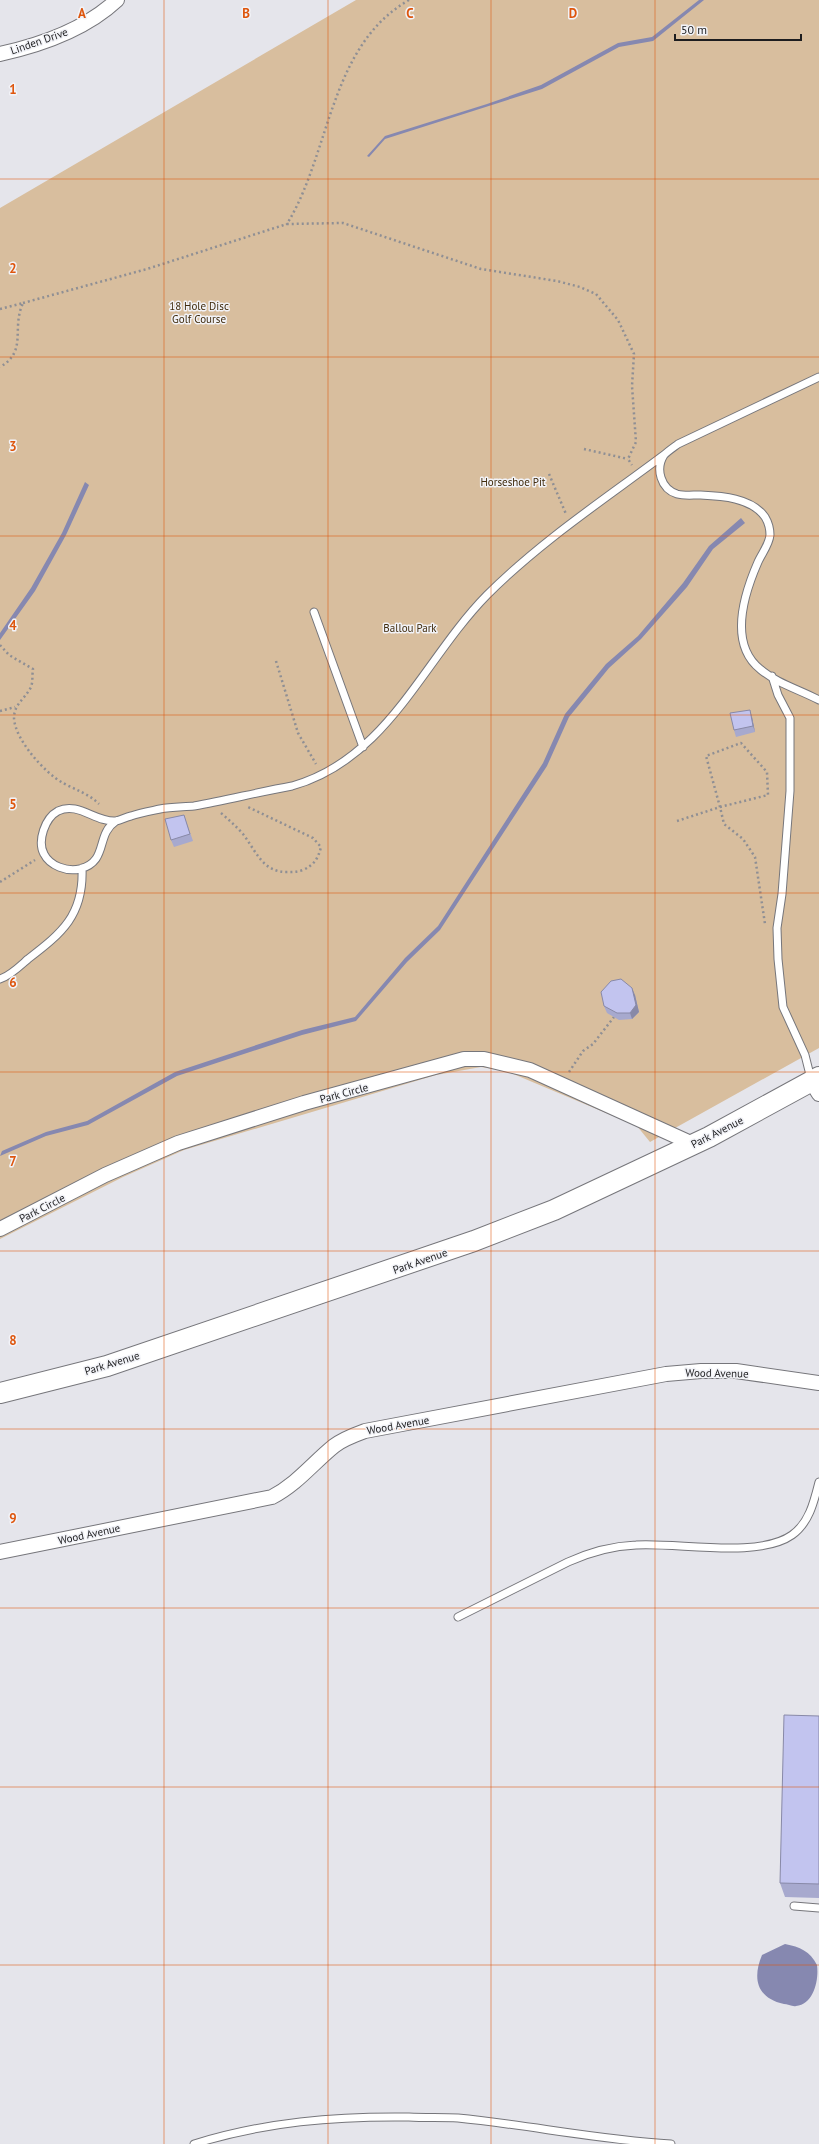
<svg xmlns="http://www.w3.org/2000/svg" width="819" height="2144" font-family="'PT Sans',sans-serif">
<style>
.green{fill:#d8be9e}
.water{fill:#8688b0}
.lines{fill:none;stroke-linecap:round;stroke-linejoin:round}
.service-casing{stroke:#76767b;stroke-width:9}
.minor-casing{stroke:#76767b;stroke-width:16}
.secondary-casing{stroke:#76767b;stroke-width:22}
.path{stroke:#8f8f94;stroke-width:2.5;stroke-dasharray:2 3;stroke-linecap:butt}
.service{stroke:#fff;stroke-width:7}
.minor{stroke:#fff;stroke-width:14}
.secondary{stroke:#fff;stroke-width:20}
.wall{fill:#a7a9ce}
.shaded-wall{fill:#8889a7}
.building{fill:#c2c4ef;stroke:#8889a7}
.grid{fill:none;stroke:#de560d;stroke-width:1;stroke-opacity:0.55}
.labels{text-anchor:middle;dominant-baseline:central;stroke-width:3;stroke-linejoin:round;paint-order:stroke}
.street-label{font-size:11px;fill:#1d1d1f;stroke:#f2f3f8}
.park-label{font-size:11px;fill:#402b0c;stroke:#f2f3f8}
.grid-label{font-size:13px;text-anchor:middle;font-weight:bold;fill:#de560d;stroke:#f2f3f8;stroke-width:3;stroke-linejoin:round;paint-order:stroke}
</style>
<rect width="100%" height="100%" fill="#e5e5eb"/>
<path class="green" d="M356,0H819V1048L650,1142L637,1126L506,1071L481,1067L436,1075L184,1150L123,1177L0,1239V208Z"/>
<path class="water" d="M699,0H704L653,41L619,47L542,89L385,139L369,157L367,156L385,136L487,104L541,85L618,43L652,37Z
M85,482L89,485L66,535L35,591L0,640V633L31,588L62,533Z
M741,518L745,523L713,549L687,587L641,639L609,668L569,717L547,766L440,930L407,962L356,1021L302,1035L177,1076L88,1125L46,1136L0,1156L2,1151L46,1132L87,1121L175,1072L302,1030L355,1017L405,958L438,926L543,763L565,714L606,664L638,636L683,583L709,546Z
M785,1944C800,1947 810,1951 817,1965C819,1980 814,2004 796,2006C793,2007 787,2004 784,2004C757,1998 752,1979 762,1955Z"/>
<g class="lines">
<g class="service-casing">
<path id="service" d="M819,377L678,444C674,447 668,451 664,455C655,469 661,489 677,494C684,496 692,495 699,495C720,496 751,497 765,517C768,522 770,529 770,535C769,545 762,553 758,562C744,594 728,643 760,669C776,683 800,690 819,700
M314,612L363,747
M772,676L778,695L790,718V791L782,894L777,928L778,959L783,1007L805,1055L811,1079
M116,821C95,835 109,861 80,869C67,872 50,866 44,854C37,841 45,818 58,811C78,801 96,823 116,821C121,820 126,817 131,816C140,813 151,811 160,809C171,807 183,807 194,806C227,800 259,792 292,786C388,759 423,660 487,595C541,541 605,499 665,454
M0,979C10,976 20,966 28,959C62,933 84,915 82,868
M458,1617L568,1562C590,1552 612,1546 636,1545C677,1542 758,1559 792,1535C809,1523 814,1502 819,1482
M794,1906L819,1908
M194,2144C265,2122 335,2116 409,2117C425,2118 442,2117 458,2118C529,2125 600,2140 671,2144"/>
</g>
<g class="minor-casing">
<path id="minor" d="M0,54C41,45 86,29 117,0
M811,1081L819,1094
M0,1229L105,1175L178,1143L304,1103L464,1059H484L530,1070L693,1144
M0,1552L272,1497C297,1484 313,1463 334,1446C343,1439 354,1435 365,1431L666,1374L701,1371H736L819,1383"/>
</g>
<g class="secondary-casing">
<path id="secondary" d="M0,1393L107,1366L474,1241L554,1210L709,1137L819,1077"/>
</g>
<path class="path" d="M409,0C329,46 331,152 287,224L343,223L481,269L557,281L580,287L596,294L618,320L634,354L632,386L636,442L628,459L632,465
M23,303L147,269L287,224
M0,309L23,303C11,329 28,351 0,367
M584,449L628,459
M549,474L566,514
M0,645L9,655L33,669C32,675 33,682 31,687C25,699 14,704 14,718C15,740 45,773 63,783C76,790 89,794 99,804
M276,661L298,733L316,764
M0,711L15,707
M221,813C229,820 236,826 243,834C256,851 263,873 288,872C293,872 298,872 303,870C314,865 318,859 321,847L313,838L248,807
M677,821L720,807L706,756L741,743L767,772L768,795L720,807L724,824L743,839L755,857L765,924
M0,882L35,860
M569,1072L583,1051L593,1044L614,1017"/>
<use href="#service" class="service"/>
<use href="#minor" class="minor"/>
<use href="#secondary" class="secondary"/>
</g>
<path class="wall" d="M752,717L755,732L736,737L734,730Z
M184,815L193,841L174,847L171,840Z
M635,995L639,1012L632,1019L619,1020L607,1013L604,1006Z
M819,1716V1898L785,1897L780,1883Z"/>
<path class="shaded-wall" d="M750,710L752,717L755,732L753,726Z
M632,988L635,995L639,1012L632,1019L630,1013Z"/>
<path class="building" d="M750,710L753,726L734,730L730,713Z
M184,815L190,834L171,840L165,819Z
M621,979L632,988L636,1005L630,1013H617L604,1006L601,992L611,981Z
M784,1715L819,1716V1884L780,1883Z"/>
<path class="grid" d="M164,0V2144M328,0V2144M491,0V2144M655,0V2144M0,179H819M0,357H819M0,536H819M0,715H819M0,893H819M0,1072H819M0,1251H819M0,1429H819M0,1608H819M0,1787H819M0,1965H819"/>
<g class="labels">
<g class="street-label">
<text transform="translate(39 41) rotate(-19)">Linden Drive</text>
<text transform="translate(344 1093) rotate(-15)">Park Circle</text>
<text transform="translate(717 1132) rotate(-27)">Park Avenue</text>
<text transform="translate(42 1208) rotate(-27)">Park Circle</text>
<text transform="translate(420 1261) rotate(-19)">Park Avenue</text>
<text transform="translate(112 1363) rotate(-17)">Park Avenue</text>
<text transform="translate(717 1373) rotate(1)">Wood Avenue</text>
<text transform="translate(398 1425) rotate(-10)">Wood Avenue</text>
<text transform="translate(89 1534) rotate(-12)">Wood Avenue</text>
</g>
<g class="park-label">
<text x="199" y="306">18 Hole Disc<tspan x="199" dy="13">Golf Course</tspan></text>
<text x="513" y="482">Horseshoe Pit</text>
<text x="410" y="628">Ballou Park</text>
</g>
</g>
<g class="grid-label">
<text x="82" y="18">A</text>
<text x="246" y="18">B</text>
<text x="410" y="18">C</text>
<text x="573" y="18">D</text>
<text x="13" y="94">1</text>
<text x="13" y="273">2</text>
<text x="13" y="451">3</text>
<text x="13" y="630">4</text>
<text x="13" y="809">5</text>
<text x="13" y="987">6</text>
<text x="13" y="1166">7</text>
<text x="13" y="1345">8</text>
<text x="13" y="1523">9</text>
</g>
<path d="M675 34v6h126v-6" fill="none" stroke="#1d1d1f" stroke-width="2"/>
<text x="681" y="34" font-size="12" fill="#1d1d1f" stroke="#f2f3f8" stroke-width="3" paint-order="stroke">50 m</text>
</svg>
